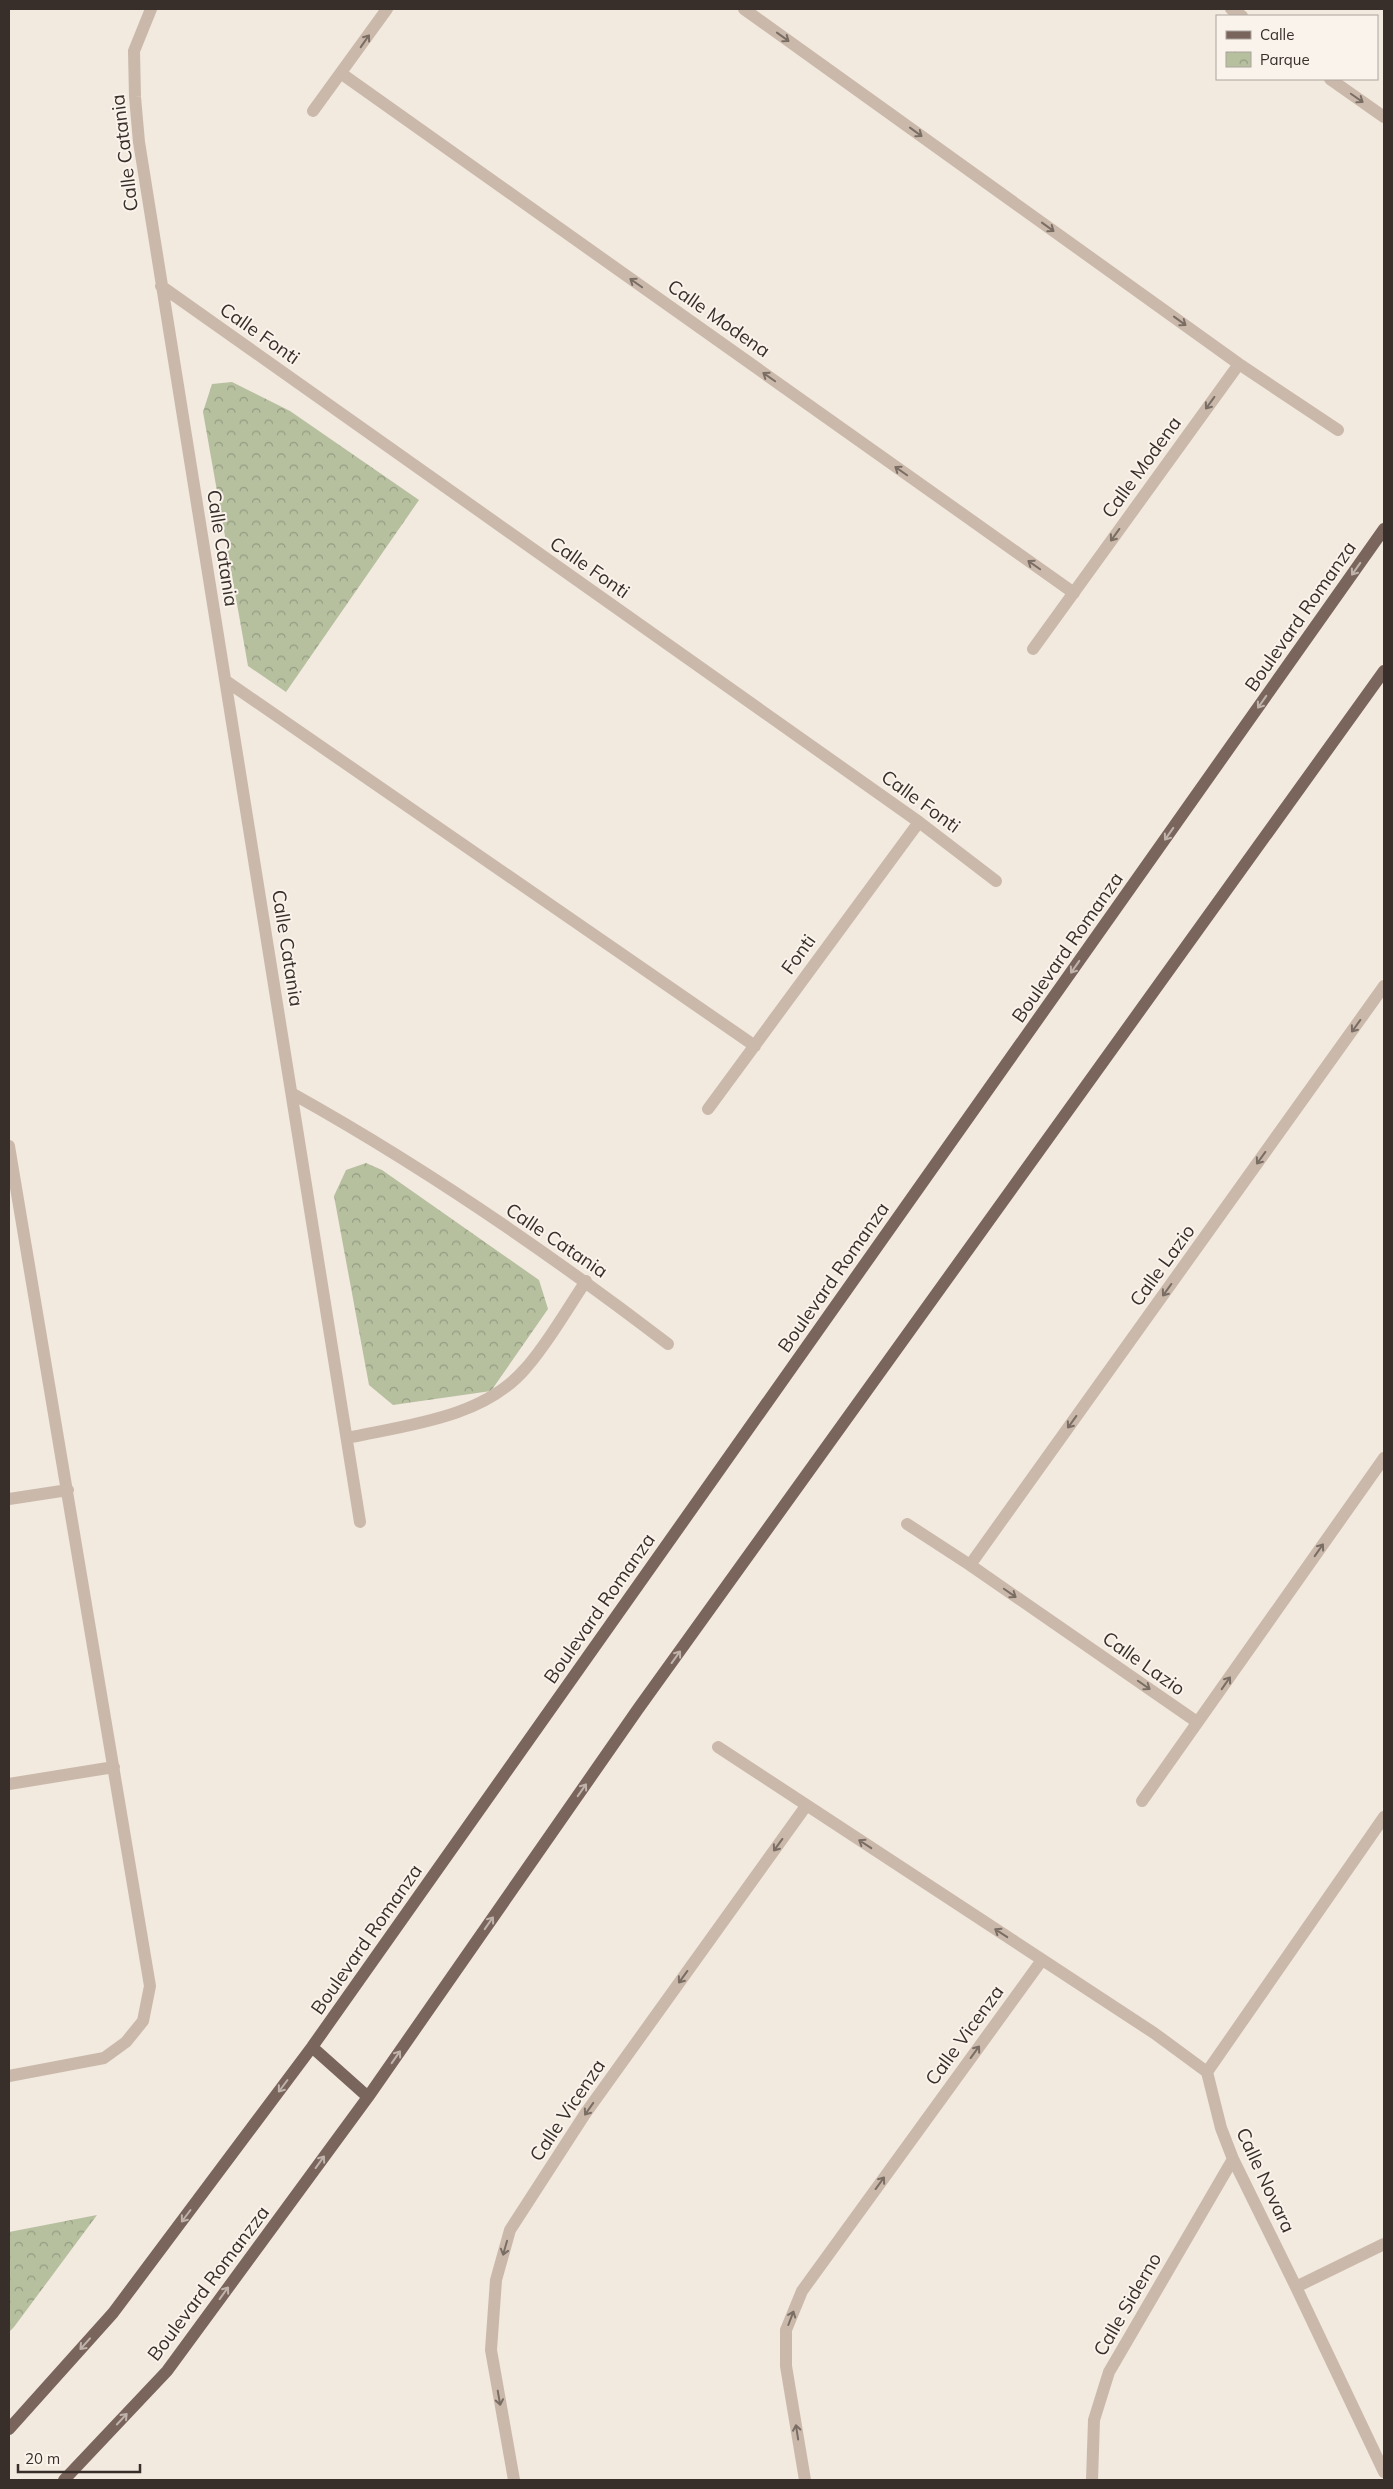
<svg xmlns="http://www.w3.org/2000/svg" width="1393" height="2489" font-family="Mulish,sans-serif">
<style>
.park{fill:url(#park-crowns)}
.lines{fill:none;stroke-linecap:round;stroke-linejoin:round}
.minor{stroke:#cab9ab;stroke-width:12}
.major{stroke:#79655c;stroke-width:12}
.oneway{stroke:#7a6d64}
.oneway2{stroke:#bfb3ab}
.labels{text-anchor:middle;dominant-baseline:central;stroke-width:4;stroke-linejoin:round;paint-order:stroke}
.street-label{font-size:19px;fill:#382e2a;stroke:#f9f3eb}
</style>
<defs>
<pattern id="park-crowns" width="20" height="18" patternUnits="userSpaceOnUse" patternTransform="scale(1.25)"><rect width="20" height="18" fill="#b6c09f"/><path d="M2 6a3 3 0 1 1 6 0M12 15a3 3 0 1 1 6 0" fill="none" stroke="#959c82"/></pattern>
</defs>
<rect width="100%" height="100%" fill="#f2e9df"/>
<path class="park" d="M232,382L290,411L419,500L286,692L248,666L203,412L212,384Z
M366,1163L382,1170L539,1280L548,1309L491,1391L393,1405L369,1385L334,1196L346,1170Z
M97,2215L14,2327L9,2332V2232Z"/>
<g class="lines">
<path class="minor" d="M151,9L134,51L135,97L139,142L360,1522
M744,9L1239,364L1338,430
M1231,9L1242,16
M342,74L1074,593
M1330,79L1384,117
M313,111L387,9
M161,286L919,822L996,881
M1033,649L1239,364
M226,681L755,1046
M293,1094C424,1167 549,1253 668,1344
M708,1109L919,822
M9,1146L150,1986L143,2021L126,2042L104,2058L9,2076
M347,1438C407,1425 483,1418 525,1369C547,1345 567,1309 586,1281
M9,1499L68,1490
M907,1524L970,1565L1197,1722
M970,1565L1384,986
M718,1747L1154,2033L1207,2072
M9,1784L114,1767
M1142,1801L1384,1458
M1384,1817L1207,2072L1221,2128L1233,2159L1296,2287L1384,2472
M1296,2287L1384,2244
M514,2480L491,2350L496,2280L510,2230L585,2114L806,1806
M805,2480L786,2366V2330L802,2291L1042,1960
M1092,2480L1094,2420L1109,2372L1233,2159"/>
<path class="major" d="M312,2047L368,2097
M9,2429L113,2313L312,2047L1384,529
M64,2480L167,2371L368,2097L638,1709L1384,671"/>
</g>
<defs><path id="oneway-shaft" d="M-6 0H5M1.5-3L5.5 0L1.5 3" fill="none" stroke-width="1.6" stroke-linecap="round" stroke-linejoin="round" transform="scale(1.25)"/></defs>
<g class="oneway">
<use href="#oneway-shaft" transform="translate(783 37) rotate(36)"/>
<use href="#oneway-shaft" transform="translate(365 41) rotate(-55)"/>
<use href="#oneway-shaft" transform="translate(1357 98) rotate(35)"/>
<use href="#oneway-shaft" transform="translate(916 132) rotate(36)"/>
<use href="#oneway-shaft" transform="translate(1048 227) rotate(36)"/>
<use href="#oneway-shaft" transform="translate(636 283) rotate(-145)"/>
<use href="#oneway-shaft" transform="translate(1180 321) rotate(36)"/>
<use href="#oneway-shaft" transform="translate(769 377) rotate(-145)"/>
<use href="#oneway-shaft" transform="translate(1210 403) rotate(126)"/>
<use href="#oneway-shaft" transform="translate(901 471) rotate(-145)"/>
<use href="#oneway-shaft" transform="translate(1115 535) rotate(126)"/>
<use href="#oneway-shaft" transform="translate(1034 565) rotate(-145)"/>
<use href="#oneway-shaft" transform="translate(1356 1026) rotate(126)"/>
<use href="#oneway-shaft" transform="translate(1261 1158) rotate(126)"/>
<use href="#oneway-shaft" transform="translate(1167 1290) rotate(126)"/>
<use href="#oneway-shaft" transform="translate(1072 1422) rotate(126)"/>
<use href="#oneway-shaft" transform="translate(1319 1550) rotate(-55)"/>
<use href="#oneway-shaft" transform="translate(1010 1593) rotate(35)"/>
<use href="#oneway-shaft" transform="translate(1226 1683) rotate(-55)"/>
<use href="#oneway-shaft" transform="translate(1144 1685) rotate(35)"/>
<use href="#oneway-shaft" transform="translate(865 1844) rotate(-147)"/>
<use href="#oneway-shaft" transform="translate(778 1845) rotate(126)"/>
<use href="#oneway-shaft" transform="translate(1001 1933) rotate(-147)"/>
<use href="#oneway-shaft" transform="translate(683 1977) rotate(126)"/>
<use href="#oneway-shaft" transform="translate(975 2052) rotate(-54)"/>
<use href="#oneway-shaft" transform="translate(589 2109) rotate(125)"/>
<use href="#oneway-shaft" transform="translate(880 2183) rotate(-54)"/>
<use href="#oneway-shaft" transform="translate(505 2248) rotate(106)"/>
<use href="#oneway-shaft" transform="translate(791 2318) rotate(-69)"/>
<use href="#oneway-shaft" transform="translate(499 2398) rotate(80)"/>
<use href="#oneway-shaft" transform="translate(797 2432) rotate(-99)"/>
</g>
<g class="oneway2">
<use href="#oneway-shaft" transform="translate(1356 569) rotate(125)"/>
<use href="#oneway-shaft" transform="translate(1262 702) rotate(125)"/>
<use href="#oneway-shaft" transform="translate(1169 834) rotate(125)"/>
<use href="#oneway-shaft" transform="translate(1075 967) rotate(125)"/>
<use href="#oneway-shaft" transform="translate(676 1657) rotate(-54)"/>
<use href="#oneway-shaft" transform="translate(582 1790) rotate(-55)"/>
<use href="#oneway-shaft" transform="translate(489 1923) rotate(-55)"/>
<use href="#oneway-shaft" transform="translate(396 2057) rotate(-55)"/>
<use href="#oneway-shaft" transform="translate(283 2086) rotate(127)"/>
<use href="#oneway-shaft" transform="translate(320 2162) rotate(-54)"/>
<use href="#oneway-shaft" transform="translate(186 2216) rotate(127)"/>
<use href="#oneway-shaft" transform="translate(224 2293) rotate(-54)"/>
<use href="#oneway-shaft" transform="translate(85 2344) rotate(132)"/>
<use href="#oneway-shaft" transform="translate(122 2419) rotate(-47)"/>
</g>
<g class="labels">
<g class="street-label">
<text transform="translate(124 153) rotate(-97)">Calle Catania</text>
<text transform="translate(719 318) rotate(35)">Calle Modena</text>
<text transform="translate(260 333) rotate(35)">Calle Fonti</text>
<text transform="translate(1141 467) rotate(-54)">Calle Modena</text>
<text transform="translate(223 548) rotate(81)">Calle Catania</text>
<text transform="translate(590 567) rotate(35)">Calle Fonti</text>
<text transform="translate(1300 616) rotate(-55)">Boulevard Romanza</text>
<text transform="translate(921 801) rotate(36)">Calle Fonti</text>
<text transform="translate(1067 947) rotate(-55)">Boulevard Romanza</text>
<text transform="translate(288 948) rotate(81)">Calle Catania</text>
<text transform="translate(798 954) rotate(-54)">Fonti</text>
<text transform="translate(557 1240) rotate(34)">Calle Catania</text>
<text transform="translate(1162 1265) rotate(-54)">Calle Lazio</text>
<text transform="translate(833 1277) rotate(-55)">Boulevard Romanza</text>
<text transform="translate(599 1608) rotate(-55)">Boulevard Romanza</text>
<text transform="translate(1144 1663) rotate(35)">Calle Lazio</text>
<text transform="translate(366 1939) rotate(-55)">Boulevard Romanza</text>
<text transform="translate(964 2035) rotate(-54)">Calle Vicenza</text>
<text transform="translate(567 2110) rotate(-56)">Calle Vicenza</text>
<text transform="translate(1266 2180) rotate(65)">Calle Novara</text>
<text transform="translate(208 2283) rotate(-53)">Boulevard Romanzza</text>
<text transform="translate(1127 2304) rotate(-60)">Calle Siderno</text>
</g>
</g>
<rect width="1393" height="2489" fill="none" stroke="#382e2a" stroke-width="20"/>
<rect x="1216" y="15" width="162" height="65" fill="#f9f3eb" stroke="#aca49e"/>
<rect x="1226" y="31" width="25" height="8" fill="#79655c" stroke="#aca49e"/>
<text x="1260" y="40" font-size="15" fill="#382e2a">Calle</text>
<rect x="1226" y="52" width="25" height="15" fill="url(#park-crowns)" stroke="#aca49e"/>
<text x="1260" y="65" font-size="15" fill="#382e2a">Parque</text>
<path d="M18 2464v8h122v-8" fill="none" stroke="#382e2a" stroke-width="2.5"/>
<text x="25" y="2464" font-size="15" fill="#382e2a" stroke="#f9f3eb" stroke-width="4" paint-order="stroke">20 m</text>
</svg>
